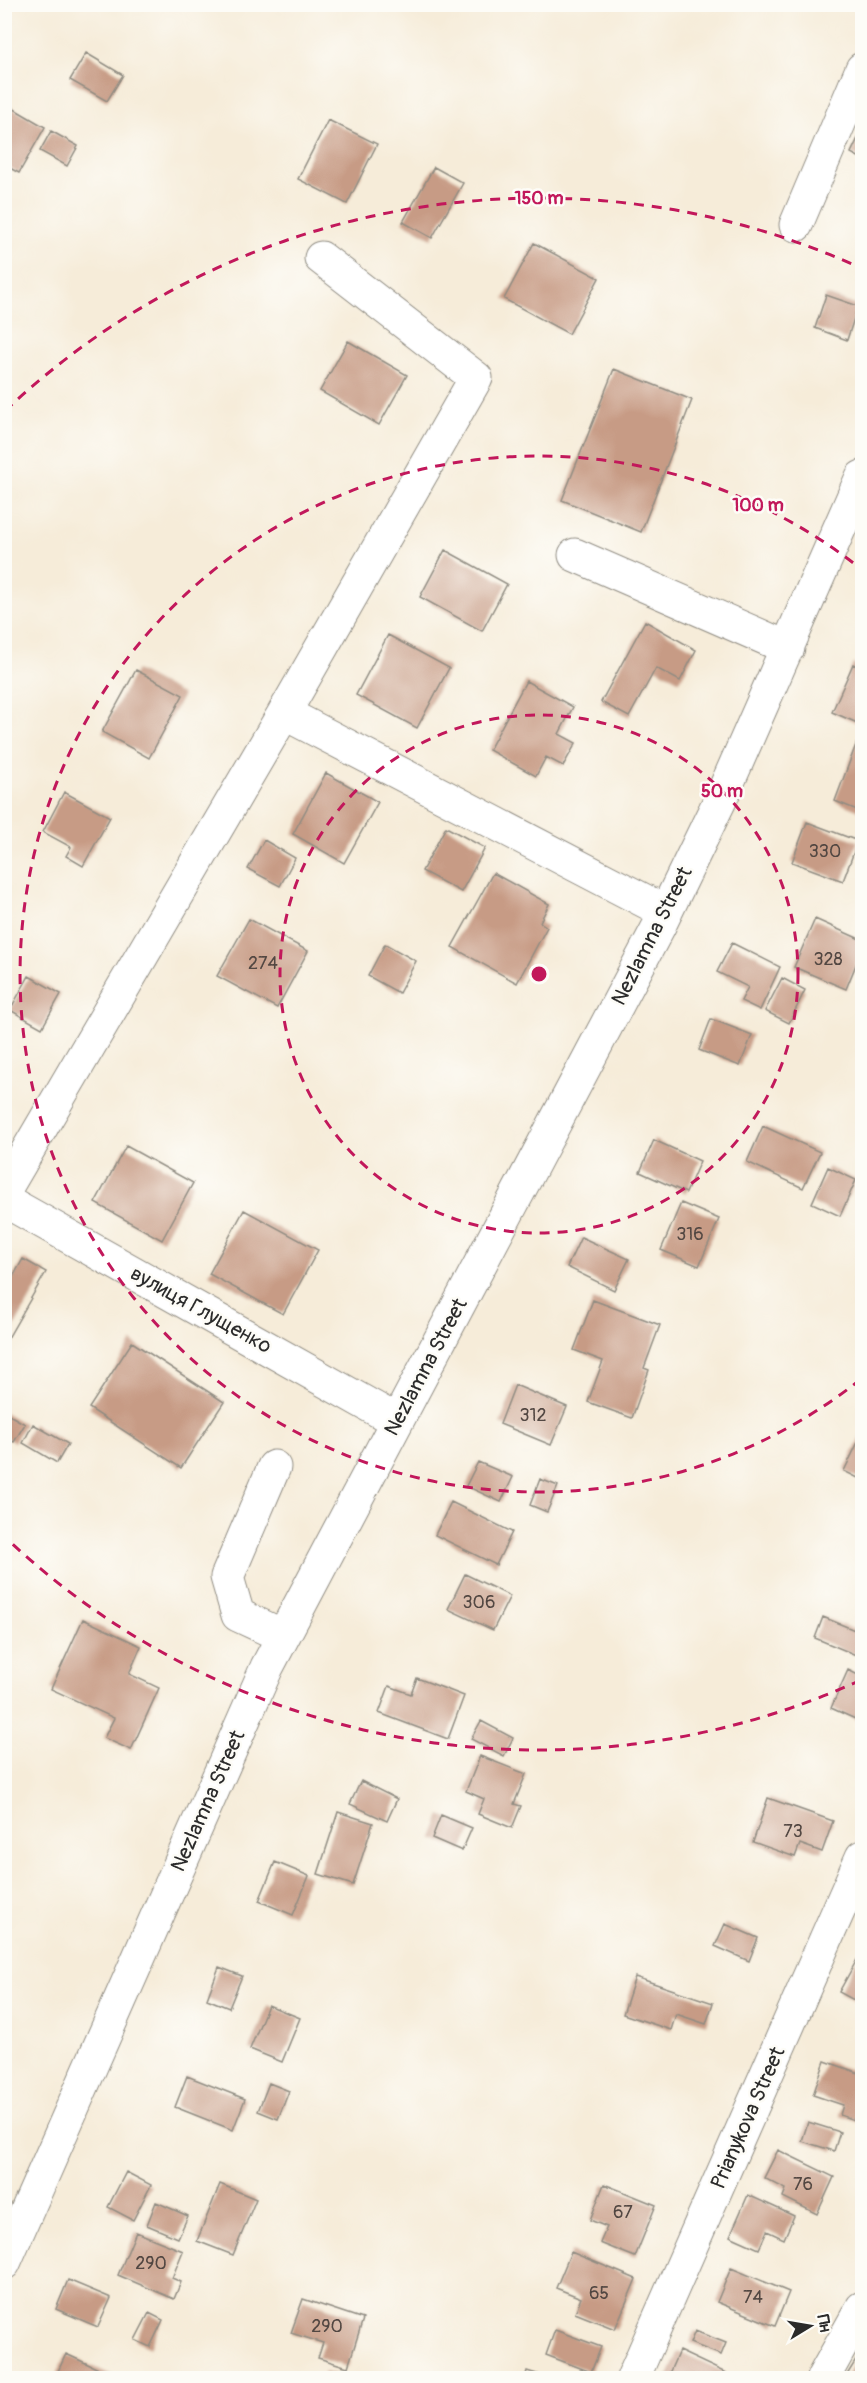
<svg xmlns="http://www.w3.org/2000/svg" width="867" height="2383" font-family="Pangolin,sans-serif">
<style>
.building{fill:#c79b85}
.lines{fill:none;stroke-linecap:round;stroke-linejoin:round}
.minor-casing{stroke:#908c82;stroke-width:35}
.minor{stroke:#fff;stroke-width:33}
.ring{fill:none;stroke:#c2185b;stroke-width:3;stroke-dasharray:10 8}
.labels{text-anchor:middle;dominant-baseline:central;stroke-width:5;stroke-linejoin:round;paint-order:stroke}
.number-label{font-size:18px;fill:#524742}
.street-label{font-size:21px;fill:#2b2b2b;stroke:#fdfcf7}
.centre{fill:#c2185b;stroke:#fdfcf7;stroke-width:3}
.ring-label{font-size:18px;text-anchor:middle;font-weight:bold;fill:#c2185b;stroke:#fdfcf7;stroke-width:5;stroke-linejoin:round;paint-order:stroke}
</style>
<rect width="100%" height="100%" fill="#fdfcf7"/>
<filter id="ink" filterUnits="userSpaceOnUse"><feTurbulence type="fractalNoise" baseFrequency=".0167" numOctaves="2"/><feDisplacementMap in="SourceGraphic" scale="12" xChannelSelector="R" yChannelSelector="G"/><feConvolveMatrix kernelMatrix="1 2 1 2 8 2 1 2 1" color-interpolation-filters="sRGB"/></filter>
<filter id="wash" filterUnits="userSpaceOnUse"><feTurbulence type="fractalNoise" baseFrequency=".008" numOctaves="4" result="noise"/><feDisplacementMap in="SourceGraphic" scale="24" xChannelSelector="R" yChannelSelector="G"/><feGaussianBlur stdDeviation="1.35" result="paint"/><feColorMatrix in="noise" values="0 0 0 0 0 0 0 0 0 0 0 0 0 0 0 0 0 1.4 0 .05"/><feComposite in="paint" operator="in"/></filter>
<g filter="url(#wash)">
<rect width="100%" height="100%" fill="#f6ecd9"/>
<g id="blocks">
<path class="building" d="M86,53L123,75L107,101L70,80Z
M4,103L45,127L19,173L4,165Z
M328,120L377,144L347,204L298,179Z
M862,130V159L851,153Z
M51,131L78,146L67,166L40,151Z
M434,167L463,183L432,238L403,222Z
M534,243L599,278L569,334L504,299Z
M826,295L858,306L847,340L815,328Z
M348,341L407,375L379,425L320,391Z
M614,369L692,400L641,532L562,500Z
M445,550L507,584L482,631L420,597Z
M645,621L696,650L680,681L656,668L629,717L601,702Z
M388,635L449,668L417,728L356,695Z
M853,664L862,668V725L832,712Z
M136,670L183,695L149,758L102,732Z
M526,681L573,707L559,734L576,743L563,766L546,757L536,776L489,750Z
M857,742L862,744V812L835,801Z
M326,773L378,802L344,863L293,834Z
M64,792L110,817L83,866L66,856L71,847L43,832Z
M807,822L858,841L843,881L792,862Z
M446,827L485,848L461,892L422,871Z
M264,840L295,858L280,886L248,869Z
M493,873L549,904L540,922L547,927L517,983L452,947Z
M249,919L308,951L277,1008L217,976Z
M815,919L862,940V950L846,989L794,967Z
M732,943L780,967L760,1010L741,1001L748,987L717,972Z
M385,944L416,961L399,993L368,976Z
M29,976L61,994L42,1028L10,1010Z
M782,978L805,990L789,1023L765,1011Z
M711,1019L752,1035L740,1066L699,1050Z
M763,1126L820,1152L803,1188L747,1162Z
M654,1140L700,1161L686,1193L640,1172Z
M126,1146L193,1183L162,1240L95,1203Z
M828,1167L856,1180L840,1216L812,1203Z
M681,1203L719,1219L699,1266L661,1250Z
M244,1210L318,1250L283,1314L209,1274Z
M581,1237L629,1259L614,1290L567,1267Z
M23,1259L46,1272L4,1345V1293Z
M593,1300L660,1325L644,1368L649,1370L632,1418L588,1402L603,1361L574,1350Z
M132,1342L224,1402L181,1468L89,1408Z
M515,1385L567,1407L551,1445L500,1424Z
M4,1412L25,1424L14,1442L4,1437Z
M33,1424L68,1444L57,1463L23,1443Z
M862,1434V1480L844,1471Z
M478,1462L513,1477L501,1502L466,1486Z
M540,1479L558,1486L547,1512L530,1505Z
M451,1502L512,1532L496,1565L435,1535Z
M465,1574L510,1596L493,1630L448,1609Z
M823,1617L862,1633V1640L856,1655L815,1638Z
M83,1619L141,1646L129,1674L159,1688L131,1750L104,1738L114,1718L51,1689Z
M848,1670L862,1677V1722L831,1708Z
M417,1678L464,1696L448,1739L379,1713L389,1686L411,1694Z
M481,1721L513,1738L504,1756L471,1739Z
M480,1756L526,1774L514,1804L521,1806L512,1828L478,1814L484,1799L466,1791Z
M361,1781L397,1799L387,1821L350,1804Z
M768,1798L833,1821L822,1852L800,1844L795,1857L753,1842Z
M338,1812L373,1823L353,1885L318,1874Z
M441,1815L472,1828L462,1851L432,1838Z
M275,1862L309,1876L293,1915L259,1901Z
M725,1924L758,1938L749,1961L715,1946Z
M859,1956L862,1958V2001L861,2004L839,1992Z
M219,1967L242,1976L229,2008L207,1999Z
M635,1977L713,2003L706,2024L676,2014L671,2030L623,2014Z
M268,2005L300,2018L282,2062L250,2049Z
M825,2061L862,2074V2123L840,2115L843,2105L813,2095Z
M187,2076L245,2099L233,2130L175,2107Z
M269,2083L289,2091L278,2119L258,2111Z
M808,2122L840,2132L834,2151L802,2141Z
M778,2150L834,2177L817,2214L783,2197L786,2189L764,2178Z
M126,2172L151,2185L133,2220L108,2207Z
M220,2184L256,2199L233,2255L197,2241Z
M604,2184L656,2205L635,2257L600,2243L607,2227L590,2220Z
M748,2195L794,2216L784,2239L767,2231L759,2249L730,2236Z
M156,2202L188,2216L178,2238L147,2225Z
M136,2232L183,2251L172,2278L181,2282L174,2299L118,2275Z
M571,2252L636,2279L615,2329L575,2313L581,2298L556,2288Z
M731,2268L789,2292L775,2326L717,2302Z
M68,2280L111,2298L98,2327L56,2309Z
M303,2299L363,2319L348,2367L318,2358L323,2343L291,2333Z
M149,2313L163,2320L150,2347L135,2340Z
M555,2330L601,2347L591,2372L546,2355Z
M695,2331L726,2343L721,2355L690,2343Z
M679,2351L726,2373L723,2378H667Z
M66,2354L118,2378H55Z
M858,2357L862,2360V2378H845Z
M527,2371L550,2378H525Z
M325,2372L343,2378H323Z"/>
</g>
</g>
<g filter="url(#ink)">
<use href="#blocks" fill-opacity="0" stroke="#908c82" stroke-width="1.5"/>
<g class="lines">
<g class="minor-casing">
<path id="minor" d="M796,225L862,69
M575,555L788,648
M284,713L476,378L321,258
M4,1191L284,713L666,912
M4,1200L397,1421
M274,1467L227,1577L238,1615L283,1636
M4,2263L267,1667L659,926L721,798L862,477
M633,2378L862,1857
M823,2378L862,2308"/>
</g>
<use href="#minor" class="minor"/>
</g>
</g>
<g class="ring">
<circle cx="539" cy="974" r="259"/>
<path d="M861 1379A518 518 0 1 1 861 569"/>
<path d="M861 1680A776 776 0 0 1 5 1537M5 411A776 776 0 0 1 861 268"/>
</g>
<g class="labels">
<g class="number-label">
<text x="825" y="851">330</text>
<text x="828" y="959">328</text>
<text x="263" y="963">274</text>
<text x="690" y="1234">316</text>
<text x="533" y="1415">312</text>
<text x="479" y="1602">306</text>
<text x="793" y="1831">73</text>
<text x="803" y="2184">76</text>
<text x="623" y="2212">67</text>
<text x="151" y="2263">290</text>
<text x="599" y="2293">65</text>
<text x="753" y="2297">74</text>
<text x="327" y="2326">290</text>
</g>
<g class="street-label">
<text transform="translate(652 936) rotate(-63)">Nezlamna Street</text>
<text transform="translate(201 1310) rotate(29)">вулиця Глущенко</text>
<text transform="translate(426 1367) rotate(-62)">Nezlamna Street</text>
<text transform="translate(208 1801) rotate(-66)">Nezlamna Street</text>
<text transform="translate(748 2118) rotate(-66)">Prianykova Street</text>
</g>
</g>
<circle cx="539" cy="974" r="9" class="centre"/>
<g class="ring-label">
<text x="539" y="204">150 m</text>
<text x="758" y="511">100 m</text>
<text x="722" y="797">50 m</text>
</g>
<rect width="867" height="2383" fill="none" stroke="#fdfcf7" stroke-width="24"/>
<g transform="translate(810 2326) rotate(79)" stroke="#fdfcf7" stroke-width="4.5" paint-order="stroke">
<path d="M0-4.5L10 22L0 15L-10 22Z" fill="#2b2b2b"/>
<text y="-9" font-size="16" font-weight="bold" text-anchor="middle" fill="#2b2b2b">Пн</text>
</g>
</svg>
